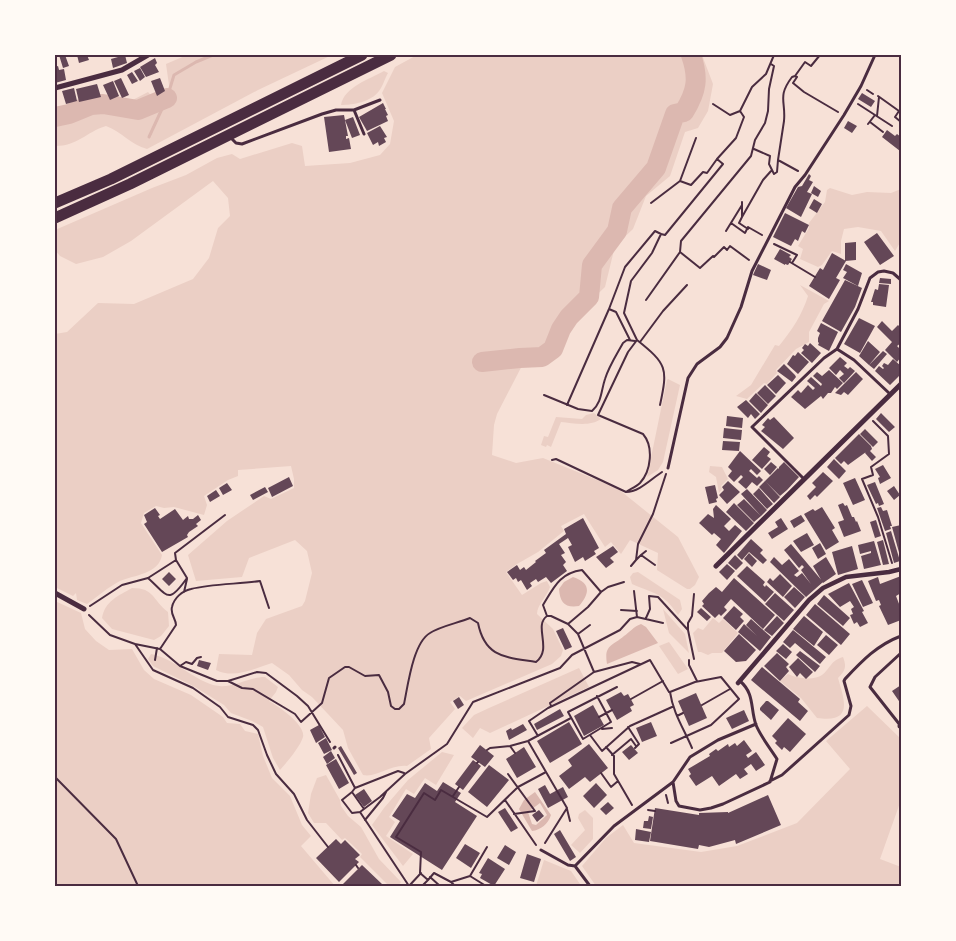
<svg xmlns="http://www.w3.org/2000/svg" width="956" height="941" font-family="Raleway,sans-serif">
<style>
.green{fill:#ebcfc5}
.water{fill:#dcb8b0;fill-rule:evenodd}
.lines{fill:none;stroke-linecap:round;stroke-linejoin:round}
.stream{stroke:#dcb8b0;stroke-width:3}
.river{stroke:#dcb8b0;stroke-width:20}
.building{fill:#644757}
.path{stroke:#4a2c40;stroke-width:2}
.service{stroke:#4a2c40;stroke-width:3}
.pedestrian{stroke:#4a2c40;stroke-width:4.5}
.minor{stroke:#4a2c40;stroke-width:5}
.trunk{stroke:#4a2c40;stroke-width:11}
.neatline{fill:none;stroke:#4a2c40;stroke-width:2}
</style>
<rect width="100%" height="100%" fill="#f7e1d7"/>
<path class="green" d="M187,55H332L258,90L147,149C131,145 122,132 106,126C86,132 78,146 55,146V118L67,117L89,109L125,104L148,92L156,101L170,92L166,64Z
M417,55H702L713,84L708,111L698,128L685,132L670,176L646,196L633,229L615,246L605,287L583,308L557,355L527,356L497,414L494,425L492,455L516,463L543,458L617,488L678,537L699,577L695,585L690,589H687L657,570L658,553L630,540L621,554L611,542L605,547L584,514L561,526L564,531L538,552L517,564L506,572L522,595L541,583L547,581L550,587C547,596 537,605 537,614L553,629L563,650L561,656L552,664L466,701L460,696L450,702L455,709L429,738L431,749L407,766C391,764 377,778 363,775L348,748L343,730L312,697L302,690L289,675L272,663C253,669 234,679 216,670L219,654L252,655L257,633L266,619L302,606L305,601L312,573L307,551L295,540L249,558L242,577L196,581L188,555L227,521L264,496L271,499L294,488V479L291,466L238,470V476L228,480L204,496L207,505L204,515L174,507L164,508L156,506L144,513L141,523L162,555C159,574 134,575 120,581C108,587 97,597 87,604L77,600L76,593L73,596L55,587V334L67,332L98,303L134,304L193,279L209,258L218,228L230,216L228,198L213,181L131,241L103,257L76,264L60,256L55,250V230L152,188L186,175L217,158L232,154L240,159L292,143L302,146L305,166L350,163L380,155L390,144L394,121L382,93L395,67Z
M384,71L388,73C385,78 383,86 379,91C371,102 353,105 341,105C344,87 370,79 384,71Z
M830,188L852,195L867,192L891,193L901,189V241L895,251L881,231L858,227L844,229L841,241V254L832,251L822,265L818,267L800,259L803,249L798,246L809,228V223L825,202L827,190Z
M800,285L829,301L824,304L809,332V342L796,349L776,370L777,373L767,384L764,383L747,399L736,396L751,385L775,345L779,346C792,330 802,315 808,296Z
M668,379L680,385L663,462L658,470L647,477L667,380Z
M594,413L601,419C590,427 573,423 561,422L551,447L547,445L546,447L541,445L544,436L548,437L556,417L582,419L586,415Z
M710,466L722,467L728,479L721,486L722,489L719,493L716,477L709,472Z
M638,572L680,600L682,609L678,615C663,592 654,594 632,584L630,577L633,573Z
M132,588C155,588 152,600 168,612L169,626L161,636L154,640L112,629L102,618C105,601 118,596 132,588Z
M55,601L81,613L85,629L96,641L109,650L132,649L144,670L154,679L191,695L223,717L227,723L240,724L245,731L258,734L263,756L272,778L290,796L302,825L311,836L301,846L335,886H55Z
M663,609L685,634L689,653L669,633Z
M713,618L719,623L723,619L738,633L722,653H712L708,655L701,652H698L693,633L698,628L703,630Z
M669,642L688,669L678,674L659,646Z
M151,654C173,658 191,678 213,685C232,690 247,677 265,677L278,687L276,692L269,701C278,706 306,725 303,737C300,747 287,762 280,770L273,758L263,727L252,721L231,713L224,705L195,687L153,666L148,659Z
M843,657C847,667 845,671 838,678C845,702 853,723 817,718L801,698L780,681L788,674C796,678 814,681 822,675C831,668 830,661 843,657Z
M579,668L589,687L490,733L480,728L473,738L462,728L474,715L489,708Z
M867,706L901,739V800L880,859L901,867V886H596L582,866L606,838L623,825L634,843L701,852L737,846L797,823L850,769L826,741Z
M442,752L454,755L436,785L425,778L414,794L406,789L389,817L395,822L386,836L413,854L403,866L372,825L384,808L408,780Z
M326,775L340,800L341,806L348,816L361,827L379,859L401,882L398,886H389L360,857L362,854L345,838L342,840L326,823H314L308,813L311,794L317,778Z
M585,810L593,818V839L580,853L571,845L585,830L578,818L579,814Z
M544,860L571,871L580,884L579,886H536Z"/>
<path class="water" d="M573,577C591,583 590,593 579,606C565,608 560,603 559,589L564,582Z
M641,624L646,627L658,643L607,664C604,645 611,647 624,636C630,632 633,627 641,624Z
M535,792L551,815C548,824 541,830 532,831L519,809L524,800ZM540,803L547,815L536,825L532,824L528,812Z"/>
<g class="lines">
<path class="stream" d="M149,137L167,98L174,75L196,62L213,55"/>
<path class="river" d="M55,117L69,114L91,105L103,104L138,110L167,98
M482,362L520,358L542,357L553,349L561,329L569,317L589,297L592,265L617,231L622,208L656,168L675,114L684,112C697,91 699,78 691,55"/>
</g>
<path class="building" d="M59,55H65L69,66L63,68Z
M77,55H87L89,60L79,63Z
M125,55L127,63L113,68L111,59Z
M155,58L157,63L155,65L159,72L146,77L140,67Z
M58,66L59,70L64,69L66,80L55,83V67Z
M140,68L145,77L140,81L134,71Z
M132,72L138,81L132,84L127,75Z
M121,78L129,95L122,98L114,81Z
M160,78L165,91L157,96L151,81Z
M113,81L119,96L110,100L103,85Z
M97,84L101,97L79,102L76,89Z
M74,88L77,101L66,104L62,91Z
M862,93L875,101L871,107L858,99Z
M383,103L386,109H385L388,115L386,116L388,121L367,131L359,117Z
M344,115L348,136H346V139L349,138L351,149L329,152L324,117Z
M353,117L360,135L352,138L345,120Z
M848,121L857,126L852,133L844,128Z
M380,126L387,137L384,138L386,142L379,146L378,142L373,145L367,133Z
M887,130L895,136L897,134L901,137L900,151L882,137Z
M809,174L811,176L809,180L813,182L807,192L812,194L801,217L786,208L798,187L802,186Z
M814,186L821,191L818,197L811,193Z
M814,199L822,204L817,213L809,208Z
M785,213L809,225L805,233L802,231L798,241L795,239L791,246L773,237Z
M877,233L894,256L880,265L864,242Z
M856,242V260L845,261V243Z
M780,249L791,255L789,257L792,259L788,265L785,264V265L774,259Z
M832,253L846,261L836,278L840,280L829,299L809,286L820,268L823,270Z
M758,264L771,270L767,280L753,275Z
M846,264L862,273L858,286L843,278L847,272L843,270Z
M880,278L891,279V284L879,283Z
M845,280L862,288L855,307L841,332L822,321Z
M879,284L889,285L886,307L873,305V302H871L875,289L878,290Z
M859,318L875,326L860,353L844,344Z
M882,321L892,331L898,325L901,328V343L897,346L901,350V357L897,362L885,350L892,342L877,327Z
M821,323L838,332L829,351L818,345L819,343L818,342V338L820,333L817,331Z
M868,341L880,352L869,365L859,356Z
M810,343L821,353L812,363L801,353L804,350L802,348L805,344L808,346Z
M883,351L887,354L874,369L869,365Z
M798,352L809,362L798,374L787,364L793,355L795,356Z
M840,357L847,363L844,366L848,369L850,367L855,371L844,383L839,378L844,374L840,370L836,375L829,368Z
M893,359L901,366V377L899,376L890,385L875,371L879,366L883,369L884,368L882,366L884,363L888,365Z
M784,364L795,375L796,377L792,382L777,371Z
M829,370L843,383L837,389L835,387L831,393H828L823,399L821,396L805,409L791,397L798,390L801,393L808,385L813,390L815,388L807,381L811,377L821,386L822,384L813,376L817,372L822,376Z
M856,372L863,379L848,395L844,392L841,395L835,393Z
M778,375L786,383L776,394L767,385Z
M765,385L776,396L768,404L757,393Z
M756,393L768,405L761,413L749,401Z
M746,400L760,414L755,419L751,414L748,418L737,407Z
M881,413L895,427L889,432L876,419Z
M727,416L743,418L742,428L726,426Z
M774,417L794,438L783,449L761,431L765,427L762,425L768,418L770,420Z
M724,428L742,430L741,440L723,438Z
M865,429L878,442L873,447L860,434Z
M859,434L871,446L872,449L870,451L876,457L872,461L865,453L866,452L848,465L844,461L841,464L835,458Z
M723,441L740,442L739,451L722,450Z
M764,447L770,452L767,456L771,459L762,469L752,460Z
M740,451L761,471L757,475L751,469L749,471L757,478L759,476L763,480L757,486L752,482L746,489L738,482L743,477L741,475L734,482L728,476L732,471L728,467Z
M834,459L846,471L839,479L827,467Z
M771,462L777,467L770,475L764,469Z
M784,462L799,477L787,490L781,485L787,490L780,496L765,481L778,468L779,469V467Z
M883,465L891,478L880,484L878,478L880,477L875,469Z
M823,472L833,481L817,497L815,495L810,500L807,496L816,487L812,483Z
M289,477L293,486L272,497L268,488Z
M855,478L865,500L853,505L843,483Z
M728,481L740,492L727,504L719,495L724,490L722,487Z
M765,481L780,497L774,503L759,487Z
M875,482L884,504L879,506L878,503L876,504L867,485Z
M227,483L232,490L223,495L219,488Z
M715,485L718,498L716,499L717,502L709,504L705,487Z
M894,486L900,495L894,500L887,491Z
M265,487L268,492L253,500L250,495Z
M759,488L773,504L767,509L753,494Z
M747,489L767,510L761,516L741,494Z
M216,490L220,496L210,502L207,496Z
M744,499L761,516L754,522L737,505Z
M734,503L754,523L746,531L726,512Z
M843,503L845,506L847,505L852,517H854L856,522L857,521L861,531L844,537L838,522L844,520L838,505Z
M716,505L731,519L724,526L729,531L735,525L742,531L724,553L716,545L721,539L714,533L712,535L699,523L708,514L714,518L713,509Z
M822,507L835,528L832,530L839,542L826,550L804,514L813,509L815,511Z
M881,507L883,511L887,510L892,526H890L891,529L885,531L877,508Z
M155,508L160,515L158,516L160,519L175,509L183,520L188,516L189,519H193L198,515L201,520L196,524L198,526L189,532L187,535L188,537L162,552L144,524L147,522L144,515Z
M801,515L805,521L794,528L790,521Z
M583,518L599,548L594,551L596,554L585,561L583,557L575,562L568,547L572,545L568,538L559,544L565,553L561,555L566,562L563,565L567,571L551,583L546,577L538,582L536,579L530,583L532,586L527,590L521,580L518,582L516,578L513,580L507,572L517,565L520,570L524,567L526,570L536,562L535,561L546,553L544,550L566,534L564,529Z
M781,518L788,529L772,539L768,533L778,527L775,522Z
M876,520L881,536L875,538L870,522Z
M901,525V556H900L892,527Z
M891,531L900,561L894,563L886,533Z
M807,533L814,545L801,552L793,541Z
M751,539L763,550L760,553L767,560L763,564L749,552L742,560L737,555Z
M883,540L889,564L883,565L877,542Z
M874,541L881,565L864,569L861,556L871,553V551L860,554L858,545Z
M820,543L826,554L818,559L812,548Z
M791,544L823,582L806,597L770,562L774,557L782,565L789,559L799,571L794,575L797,577L802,573L811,584L801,570L804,567L802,565L799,568L784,550Z
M613,546L618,552L610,558L614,562L606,568L596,557Z
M852,546L858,569L838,575L832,552Z
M749,553L757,561L752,567L744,559Z
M735,555L743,563L736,570L728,563Z
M826,557L836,574L823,583L813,566Z
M727,564L735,571L727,580L719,572Z
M747,566L765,582L763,585L765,587L766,585L774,592L765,602L737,576Z
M169,572L176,579L169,586L162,579Z
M780,574L792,586L783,597L767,582L770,578L773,581Z
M901,576V593L896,596L901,609V620L888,625L879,606L881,605L879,600L876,601L868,581L878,577L880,584Z
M734,578L775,615L763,629L731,599L724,607L727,610L721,616L719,614L715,618L702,606L704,604L702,601L709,593L716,587L722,592Z
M862,580L873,603L863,607L852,584Z
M849,583L864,611L862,612L868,623L860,627L857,622L854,624L850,615L853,614L851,609L854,607L850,601L840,607L828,594Z
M794,587L805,597L795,608L784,597Z
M775,593L794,610L784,621L765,604Z
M824,595L850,618L843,626L817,604Z
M815,604L850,634L841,645L806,615Z
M734,606L743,614L740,617L744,621L736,630L723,618Z
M701,608L711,617L707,621L697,612Z
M777,616L784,623L772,636L764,630Z
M804,616L823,632L814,646L793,629Z
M751,619L771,637L760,651L738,632L744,624L757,636L746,625Z
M563,628L572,647L565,650L556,631Z
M793,630L826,657L820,664L795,643L790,648L783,642Z
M739,634L756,650L746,661L736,662L724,651Z
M826,635L838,645L829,655L817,645Z
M783,644L792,652L786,659L776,651Z
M800,651L820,666L815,672L796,655Z
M777,653L789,664L786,667L789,671L780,681L764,666Z
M798,658L813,672L806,679L800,673L797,677L789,667Z
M199,660L211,663L208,670L197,666Z
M762,667L800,699L798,702L808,711L800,721L751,680Z
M901,685V704L892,691Z
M621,692L624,696L628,694L634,705L630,707L632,711L617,720L606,700Z
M696,693L707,718L689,726L678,701Z
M459,697L464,705L458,709L453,701Z
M766,701H768L779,710L771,720L760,710V708Z
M593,705L604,725L584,736L574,716Z
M560,709L564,716L537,730L534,724Z
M744,710L749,721L732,729L726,718Z
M788,718L806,734L790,752L784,747L782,750L775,743L777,741L772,736Z
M569,722L582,744L550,763L537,741Z
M651,722L657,736L642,742L636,728Z
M523,724L527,730L509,740L506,731L511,728L512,730Z
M319,725L325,737L316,743L310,730Z
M326,738L332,750L324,754L318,743Z
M744,740L752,751L746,755L748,758L756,752L765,765L756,771L751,764L744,769L748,774L740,779L736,774L719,786L712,776L696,786L689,776L691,774L688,769L710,756L709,754L716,749L718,751L728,744L729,747L735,743L737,746Z
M589,744L608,768L590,782L585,777L569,789L559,776L572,766L568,760Z
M480,745L494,756L485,767L471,757Z
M631,745L638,753L629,760L622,752Z
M341,746L357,773L354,775L338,748Z
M524,747L536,767L517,778L506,759Z
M331,751L335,758L327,764L323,757Z
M336,759L349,783L339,789L326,765Z
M473,760L481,766L463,790L455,784Z
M489,765L509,780L487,807L468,792Z
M443,782L461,793L455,802L477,816L442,870L390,837L400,821L392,816L407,794L415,798L425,783L437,791Z
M596,783L607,795L594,808L583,796Z
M545,785L550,794L563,787L568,797L548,808L538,789Z
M364,789L372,801L364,807L355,795Z
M768,795L781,825L736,844L735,840L709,847L699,845L698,849L650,841L655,808L699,815V813L728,812V813Z
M608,802L614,808L606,815L600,809Z
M505,808L518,828L511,832L498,812Z
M539,810L544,816L537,822L532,815Z
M649,816L653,817L651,829L643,828L644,821H648Z
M636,829L651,832L649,842L635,840Z
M560,830L576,857L570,861L554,834Z
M336,839L341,844L345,840L360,855L355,859L359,862L339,882L316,858Z
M465,844L480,853L471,868L456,858Z
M505,845L516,852L509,865L497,858Z
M527,854L541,859L534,882L520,878Z
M488,858L505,869L494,886L480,878L482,874L479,873Z
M362,865L382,884L380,886H345L343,884Z"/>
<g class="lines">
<path class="path" d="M795,76L797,77L793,83L804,92L838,112
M867,90L873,94
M878,96L899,111L895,117L901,122
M713,104L730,115L740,111
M858,104L892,126
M877,116L879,97
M870,122L883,132
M868,124L875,115
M754,149L770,156L769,164L774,174L777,172L778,160
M798,171L778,160C780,147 782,134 784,121C786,101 777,97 792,77L795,76L805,62L811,66L820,55
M680,181L691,185L703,172L707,173L717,159
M742,202V217L763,180L771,171
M651,203L680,181L696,138
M742,217L739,223L748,229
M731,223L745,233L748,227L762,235
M726,231L742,205
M774,244L797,255L792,263
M680,252L700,268L713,256L714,257L724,247L727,250L730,246L749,260
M790,262L815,277
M646,300L680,252L681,241L751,156L755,140L765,123L768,111L769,89L774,66L771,64
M609,309L625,267L655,231L661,234
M637,340C667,364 668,368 660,405
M640,342L663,311L687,285
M544,395L578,409L592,411C602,402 601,391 605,379C609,366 617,354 623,343L627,340L635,341
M567,405L609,309L616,312L630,340
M873,421L888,436L889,454L871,467L873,475L862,479L878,517L892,563
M552,460L556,459L626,492C639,492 651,479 662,472
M626,492C630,489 636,487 640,483C651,471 654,447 643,434L598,415L628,352L637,340L624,313L631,281L652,253L661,234L665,235L723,164L717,159L736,138L744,117L740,111L752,87L766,74L774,55
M641,555L646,551
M176,560L175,553L225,515
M636,560L641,555L655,565
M631,566L636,560L638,544L653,514L666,474
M634,591L637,617
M184,592L187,579
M90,606L122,585L148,578L176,560L187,578C168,605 168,596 148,578
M621,610L637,611
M89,615L110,635L135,644
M646,618L650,609L649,596L658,597L688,630
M568,624L551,616H547L543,605C554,587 560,573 582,570L601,592
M578,634L590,625
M160,649L176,625C176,619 170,614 172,607C174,598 182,591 191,589C210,584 240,584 260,581L269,608
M694,659L688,630V623L692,616L694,594
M155,660L157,648
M689,660V665L697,681
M180,666L186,662L192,664L197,658L201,657
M594,672L578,634L568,624L588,607L601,592L608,587L624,582
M228,681L242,688L253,689L295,714L301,722L322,703L329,678L345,667H349L365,676L379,675L388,692L391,706L395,709H399L404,704C408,685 413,643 430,633C441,626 458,623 470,618L478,623C485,658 506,657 536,662C553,649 533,626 547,616
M597,696L611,722L583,739L568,712L617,687
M631,699L663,681
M702,705L730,689
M551,706L550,703L594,672L632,662L640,664
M677,716L683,713
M599,717L612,710
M628,727L639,744L635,748
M602,729L612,728
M590,735L602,751L630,726L672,707
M538,736L529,721L548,708L650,660L669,692
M671,743L711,725L739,699L721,677L695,682L670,692C673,713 684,729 692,748
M510,746L515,753
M606,747L614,756V774L632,805
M487,750L490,748L510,746L528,741L571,718
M338,755L355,788L352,792L364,809L380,797L405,774L447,744L473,702L560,668L572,655L620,630L630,619L637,617L663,623
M612,755L631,739L636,746
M477,763L478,762
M601,773L611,787L618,781
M508,774L535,811L514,814
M55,777L116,839L138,886
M355,788L398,771L404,773
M352,792L342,800L352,813L360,812L364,809
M666,795L668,803
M453,796L459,787
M505,800L536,845
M567,809L570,821
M648,810L655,811
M360,812L409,886L421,873
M365,820L383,798L386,792
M545,843L567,808L546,772
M328,847L307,820L294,794L276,774L267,755L258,730L253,725L228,717L220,707L193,688L153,670L135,644L160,649L180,666L217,681H228L257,672L266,673L297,696L308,706L330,742
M356,865L358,868
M470,876L486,886
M430,877L440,886
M428,880L434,873L451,882L470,876L487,847
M451,882L455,886
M422,886L428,880L420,873L421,852L396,837L424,793L435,800L441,790L487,817L518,787L546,772L528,741"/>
<path class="service" d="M354,110L380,100
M231,138L236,143L242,144L322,114L336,110H354L364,134
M837,349L854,360L890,394
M668,468L688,378L697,364L720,347L727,338L741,307L752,271L795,187L805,175L844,115L861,86L875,55
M804,479L752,427L824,358L837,349L858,309L870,278L878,272L884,271L893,273L901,280
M900,725L870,687L875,677L901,653
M334,748L335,747
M770,781L782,775L849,715L851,706L844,681L845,679C862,661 877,645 901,636
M673,782L676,801L679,806L700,810L711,808L723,804L770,782L777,759C770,748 761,737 756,725C750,708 755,694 740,681
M541,850L568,865L575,866
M590,886L575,866L614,826L673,782L690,757L718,740L756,724"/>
<path class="pedestrian" d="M738,683L809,600L823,588L846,577L889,572L901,569"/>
<path class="minor" d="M55,88L122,70L148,55
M716,566L901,384
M55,593L84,609
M900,726H901"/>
<path class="trunk" d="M55,203L111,179L362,55
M55,218L130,184L391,55"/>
</g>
<rect width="956" height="941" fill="none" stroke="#fffaf5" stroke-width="112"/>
<rect x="56" y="56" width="844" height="829" class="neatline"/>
</svg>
